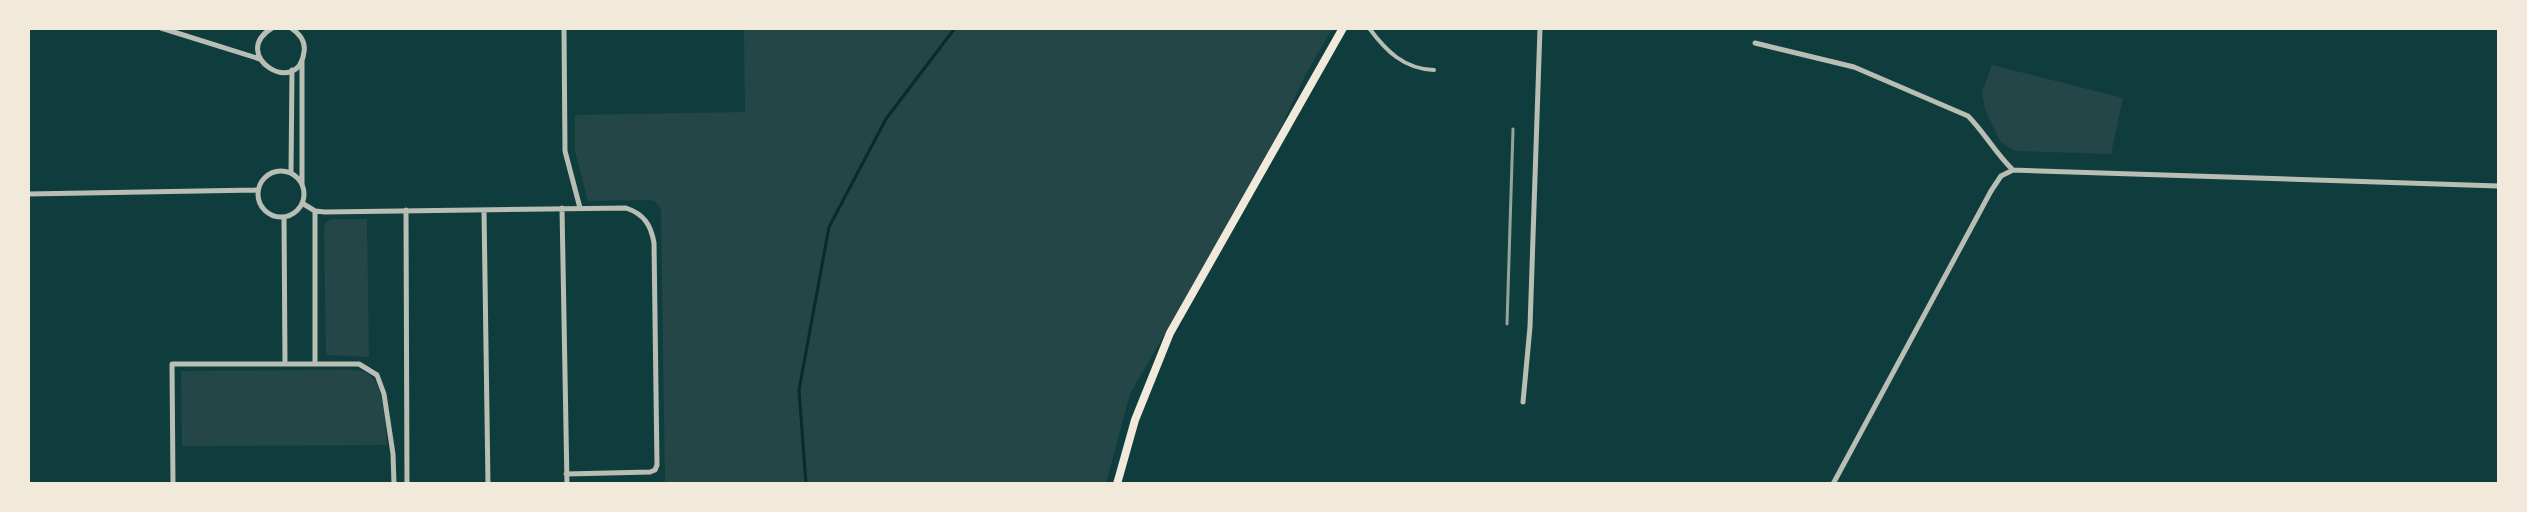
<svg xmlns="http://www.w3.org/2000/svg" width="2527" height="512" font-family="Jost,sans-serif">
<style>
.green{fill:#244646}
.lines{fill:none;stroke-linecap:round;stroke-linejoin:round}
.stream{stroke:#0a2a2b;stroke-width:3}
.pedestrian{stroke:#b8beb3;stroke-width:4}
.minor{stroke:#b8beb3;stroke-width:5}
.secondary{stroke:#f1e9da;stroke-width:8}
.rail{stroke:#97a49c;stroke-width:3}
</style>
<rect width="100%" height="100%" fill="#0f3d3e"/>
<path class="green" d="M744,29H1332L1306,74L1269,152L1130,394L1106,483H665L661,210L656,202L651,200L588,201L575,151V115L745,112Z
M1992,65L2123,98L2111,154L2015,151L2000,141L1985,110L1982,92Z
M332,219H367L369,357L326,355L324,228L326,222Z
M322,370C335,370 352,368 364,372C385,378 385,427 387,445L182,446L181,371Z"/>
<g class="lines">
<path class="stream" d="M806,484L799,390L829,227L886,119L955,28"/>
<path class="pedestrian" d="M1369,28C1386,51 1404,69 1434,70"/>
<path class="minor" d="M161,28L260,59
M272,28C228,55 298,99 304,52C306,41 300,34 291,28
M564,28L565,151L580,208
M1755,43L1854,67L1968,116C1985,133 1995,153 2013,170
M302,61V183
M258 194a23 23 0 1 1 46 0a23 23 0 1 1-46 0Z
M291,173L292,70
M28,194L258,190
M302,203L315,211L325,212L626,208C644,214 651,225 654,243L657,465L655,470L650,472L566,474
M562,208L567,484
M406,210L407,484
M484,210L488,484
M315,211V362
M284,217L285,362
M1523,402L1530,327L1540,28
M173,484L172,364H359L377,375L384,394L393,454L394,484
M1833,484L1991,191L2001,176L2013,170L2498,186"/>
<path class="secondary" d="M1117,484L1135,420L1170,333L1343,28"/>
<path class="rail" d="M1507,324L1513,129"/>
</g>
<rect width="2527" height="512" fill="none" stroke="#f1e9da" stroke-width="60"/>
</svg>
